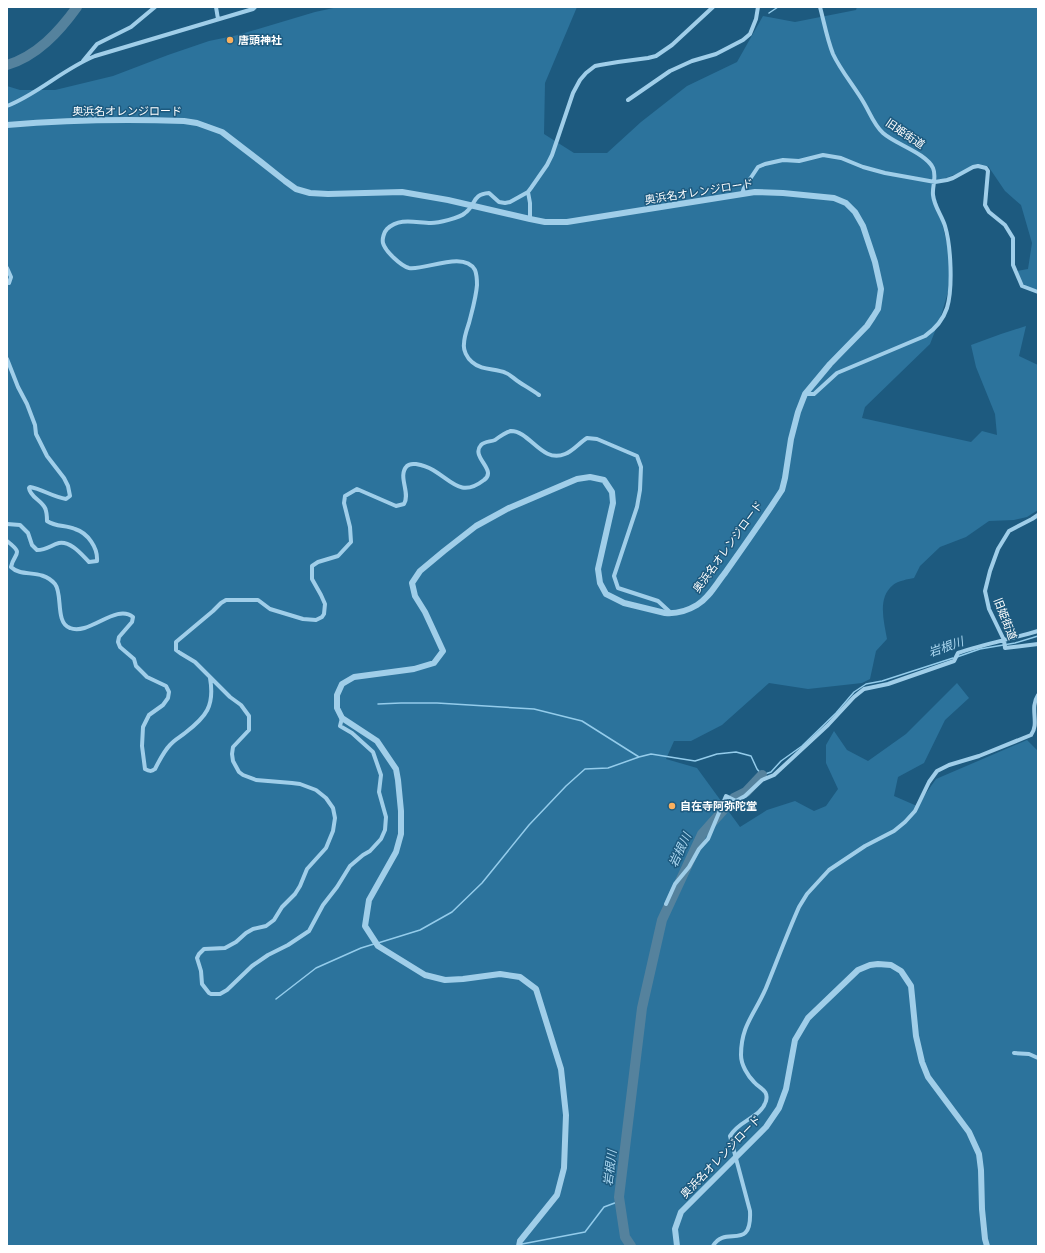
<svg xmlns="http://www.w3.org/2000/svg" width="1045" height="1253" font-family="Figtree,'Noto Sans JP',sans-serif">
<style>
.green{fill:#2c739c}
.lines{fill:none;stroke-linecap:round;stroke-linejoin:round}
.stream{stroke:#94cceb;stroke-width:1.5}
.river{stroke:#55829d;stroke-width:10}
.minor{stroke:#a0cee9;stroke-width:4}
.tertiary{stroke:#a0cee9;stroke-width:6}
.poi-dot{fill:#f9b05e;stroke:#1d5a7f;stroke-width:1.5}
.labels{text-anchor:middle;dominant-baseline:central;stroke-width:3;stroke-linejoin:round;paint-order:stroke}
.poi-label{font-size:11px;font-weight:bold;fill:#fff;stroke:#1d5a7f;text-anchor:start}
.street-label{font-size:11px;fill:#fff;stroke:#1d5a7f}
.water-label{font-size:12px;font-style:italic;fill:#acd8f1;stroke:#1d5a7f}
</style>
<rect width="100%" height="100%" fill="#1d5a7f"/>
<path class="green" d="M338,7H577L545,83L544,134L574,153H607L641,122L687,86L737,62L763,16L795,22L856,10L857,7H1038V290L1022,286L1017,271L1028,269L1032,243L1021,205L1005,191L988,166L975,167L935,182L934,190L949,252L950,269L948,292L941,316L930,344L865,407L862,418L971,442L982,431L997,435L995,414L976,367L971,345L1001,334L1026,326L1019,356L1038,365V510L1027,517L1014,520L989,521L966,537L940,547L920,566L914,578C908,579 898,581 893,585C877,598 884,621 887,639L876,651L870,679L862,683L808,689L769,683L722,725L691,741H674L666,759L697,768L740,827L767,810L795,801L814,811L826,806L838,789L826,763V745L834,731L847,750L868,761L906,734L957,683L969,698L945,720L924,763L898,777L894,796L917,806L936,779L1027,740L1038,751V1246H7V86L20,90H55L113,76L168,55L209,41L238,35L315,12Z"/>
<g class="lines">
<path class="stream" d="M769,13L778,7
M957,657L980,649L1015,643L1038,636
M378,704L401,703H437L534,709L582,721L639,757
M378,943L420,930L452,912L482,883L529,825L566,786L585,769L608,768L639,757L651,754L695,761L717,754L736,752L751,756L757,769L762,775L771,772L781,761L802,746L836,713L854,692L866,684L882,681L953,658
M276,999L316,968L361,948L374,944
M522,1244L585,1232L604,1207L620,1201"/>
<path class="river" d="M7,65C37,56 59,32 77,7
M631,1246L625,1237L619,1197L642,1008L662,920L702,834L734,798L746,792L762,775"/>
<path class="minor" d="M216,7L218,19
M83,61L97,44L131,27L155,7
M628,100L670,71L692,61L716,54L743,40L750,34L756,19L758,7
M7,106C38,94 63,69 95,56L253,9L255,7
M528,192L530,203V219
M742,194L744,188L758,167L765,164L783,160L799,161L823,155L841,158L863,167L885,173L935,182L947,180L953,178L973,167L978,166L986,168L988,171L985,205L989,212L1005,225L1013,238V265L1022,286L1038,292
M7,268L11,277L9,283L7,282
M7,359L18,387L27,404L35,425L36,434L47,456L64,478L68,486L70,496L66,499C53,497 42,489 30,487L29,488C30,497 41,500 45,508C47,512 47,516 47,521C56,527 65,525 75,529C88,533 98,548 97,561L89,562C82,555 71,541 59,543C51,545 47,550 37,550L32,545L28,533L20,525L7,524
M805,394H814L837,373L925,336C935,329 943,320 947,308C953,288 951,246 945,226C942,216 934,206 933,195C932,186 937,177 933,168C926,153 895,144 883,133C874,125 870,113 864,103C854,86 841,71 833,54C827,39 824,22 820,7
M539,395C532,390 525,386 519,382C514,379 511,375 506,373C495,368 482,371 472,362C467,358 463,350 464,344C464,337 467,329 469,323C472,311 476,298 477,285C477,280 477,275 475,270C464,250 424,271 409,268C401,266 385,251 383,243C382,239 384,232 387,229C400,217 416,223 431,223C438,223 460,218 465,213C476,205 472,194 489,193L499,202L505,203L510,202L528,192L531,188L547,165L552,155L573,93L580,80L586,73L595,66L600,65L618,62L648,58L656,56L672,45L713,7
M1038,515L1032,519L1009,531L998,549L990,571L985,591L989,609L1004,640L1005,648L1038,644
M7,541C25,555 14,552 11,567C22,578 41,568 55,584C63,594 55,623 70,628C89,636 116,603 133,617L132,622L119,637L118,642L120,647L134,659L136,666L147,677L166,686L169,692L168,698L163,705L149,715L143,727L142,746L145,769C149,771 151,772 155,769C159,761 164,751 170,745C174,740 180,737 185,733C206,717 215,706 210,678
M342,718L340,726L352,733L373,752L381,775L379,792L386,817L385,830L381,839L370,851L363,855L350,866L337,887L323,905L309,931L288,945L268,955L252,966L227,990L220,994H211L209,993L202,984L201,971L197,958L199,954L204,949L225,948L236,942L246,933L253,929L266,926L274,920L282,907L295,894L300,886L307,869L326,848L333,831L335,818L333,808L326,798L316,790L300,784L292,783L256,780L243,775L239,772L233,761L232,754L233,747L249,730V716L241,705L230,697L195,662L180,653L176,650V642L213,611L221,603L226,600H258L270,609L303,619L316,620L322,617L324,614L325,604L321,595L312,579V566L318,562L338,556L351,542L350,527L344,503L345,496L357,489L396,506L404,504C411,493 397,476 407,466C410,463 413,464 416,464C422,465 428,467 433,470C452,481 461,498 484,480C498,470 470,457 481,445C485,441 490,442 495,440C499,437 506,432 511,431C530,431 542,464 565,454C573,451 579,443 587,438L597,439L637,456L641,467L640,490L637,507L614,576L618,588L658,601L671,613
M666,904L675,884L689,867L699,849L708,839L726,796L736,801L745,796L762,780L774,775L828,725L854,697L864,689L888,684L954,661L958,653C984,644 1011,639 1038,631
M1014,1053L1029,1054L1038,1058
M713,1246C725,1224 752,1253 750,1211L730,1136C739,1120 761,1118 766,1101C769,1090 760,1089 754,1082C748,1076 741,1065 741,1055C741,1025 755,1014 766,988C777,961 787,934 799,907L807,894L829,870L865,846L894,831L905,822L915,811L929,782L937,771L949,765L979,756L1031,735C1040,723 1029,709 1038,695"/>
<path class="tertiary" d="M7,125C66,120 125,119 184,121L197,123L222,132L261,162L285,181L296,189L310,193L328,194L402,192L448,200L530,219L545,222H567L755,192L783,193L834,198L846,203L855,212L863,226L875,262L881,289L878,309L873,317L867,326L830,364L805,394L798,412L791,439L785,478L782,490C764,518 744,546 725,573C716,584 709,598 697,605C687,611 676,614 665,613L624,603L606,594L600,583L598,569L613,503L612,492L604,480L590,477L577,479L509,508L476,526L444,551L420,571L412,583L415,596L425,612L443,651L434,663L414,669L354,677L342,684L337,695V708L342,718L377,741L396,769L398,780L401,811V834L396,852L369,900L365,926L378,946L425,975L445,980L463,979L500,974L520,977L536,989L561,1069L566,1115L564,1168L557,1195L520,1241L519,1246
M677,1246L675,1229L681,1212L766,1127L779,1108L786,1089L795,1040L808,1018L858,970L870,965L878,964L891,965L901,971L911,986L916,1036L922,1062L928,1077L969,1132L979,1154L981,1170L982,1209L985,1239L987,1246"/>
</g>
<g class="poi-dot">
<circle cx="230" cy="40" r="4"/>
<circle cx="672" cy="806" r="4"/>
</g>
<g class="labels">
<g class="poi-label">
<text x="238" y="40">唐頭神社</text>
<text x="680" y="806">自在寺阿弥陀堂</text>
</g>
<g class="street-label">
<text x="127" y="111">奥浜名オレンジロード</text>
<text transform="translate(905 134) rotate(34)">旧姫街道</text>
<text transform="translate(699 192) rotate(-9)">奥浜名オレンジロード</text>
<text transform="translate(728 547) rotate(-54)">奥浜名オレンジロード</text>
<text transform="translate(1005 619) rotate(69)">旧姫街道</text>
<text transform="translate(721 1157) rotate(-46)">奥浜名オレンジロード</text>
</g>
<g class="water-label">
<text transform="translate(946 647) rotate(-19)">岩根川</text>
<text transform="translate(680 850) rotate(-65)">岩根川</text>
<text transform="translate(610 1168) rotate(-83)">岩根川</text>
</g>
</g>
<rect width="1045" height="1253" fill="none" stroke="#ffffff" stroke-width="16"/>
</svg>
